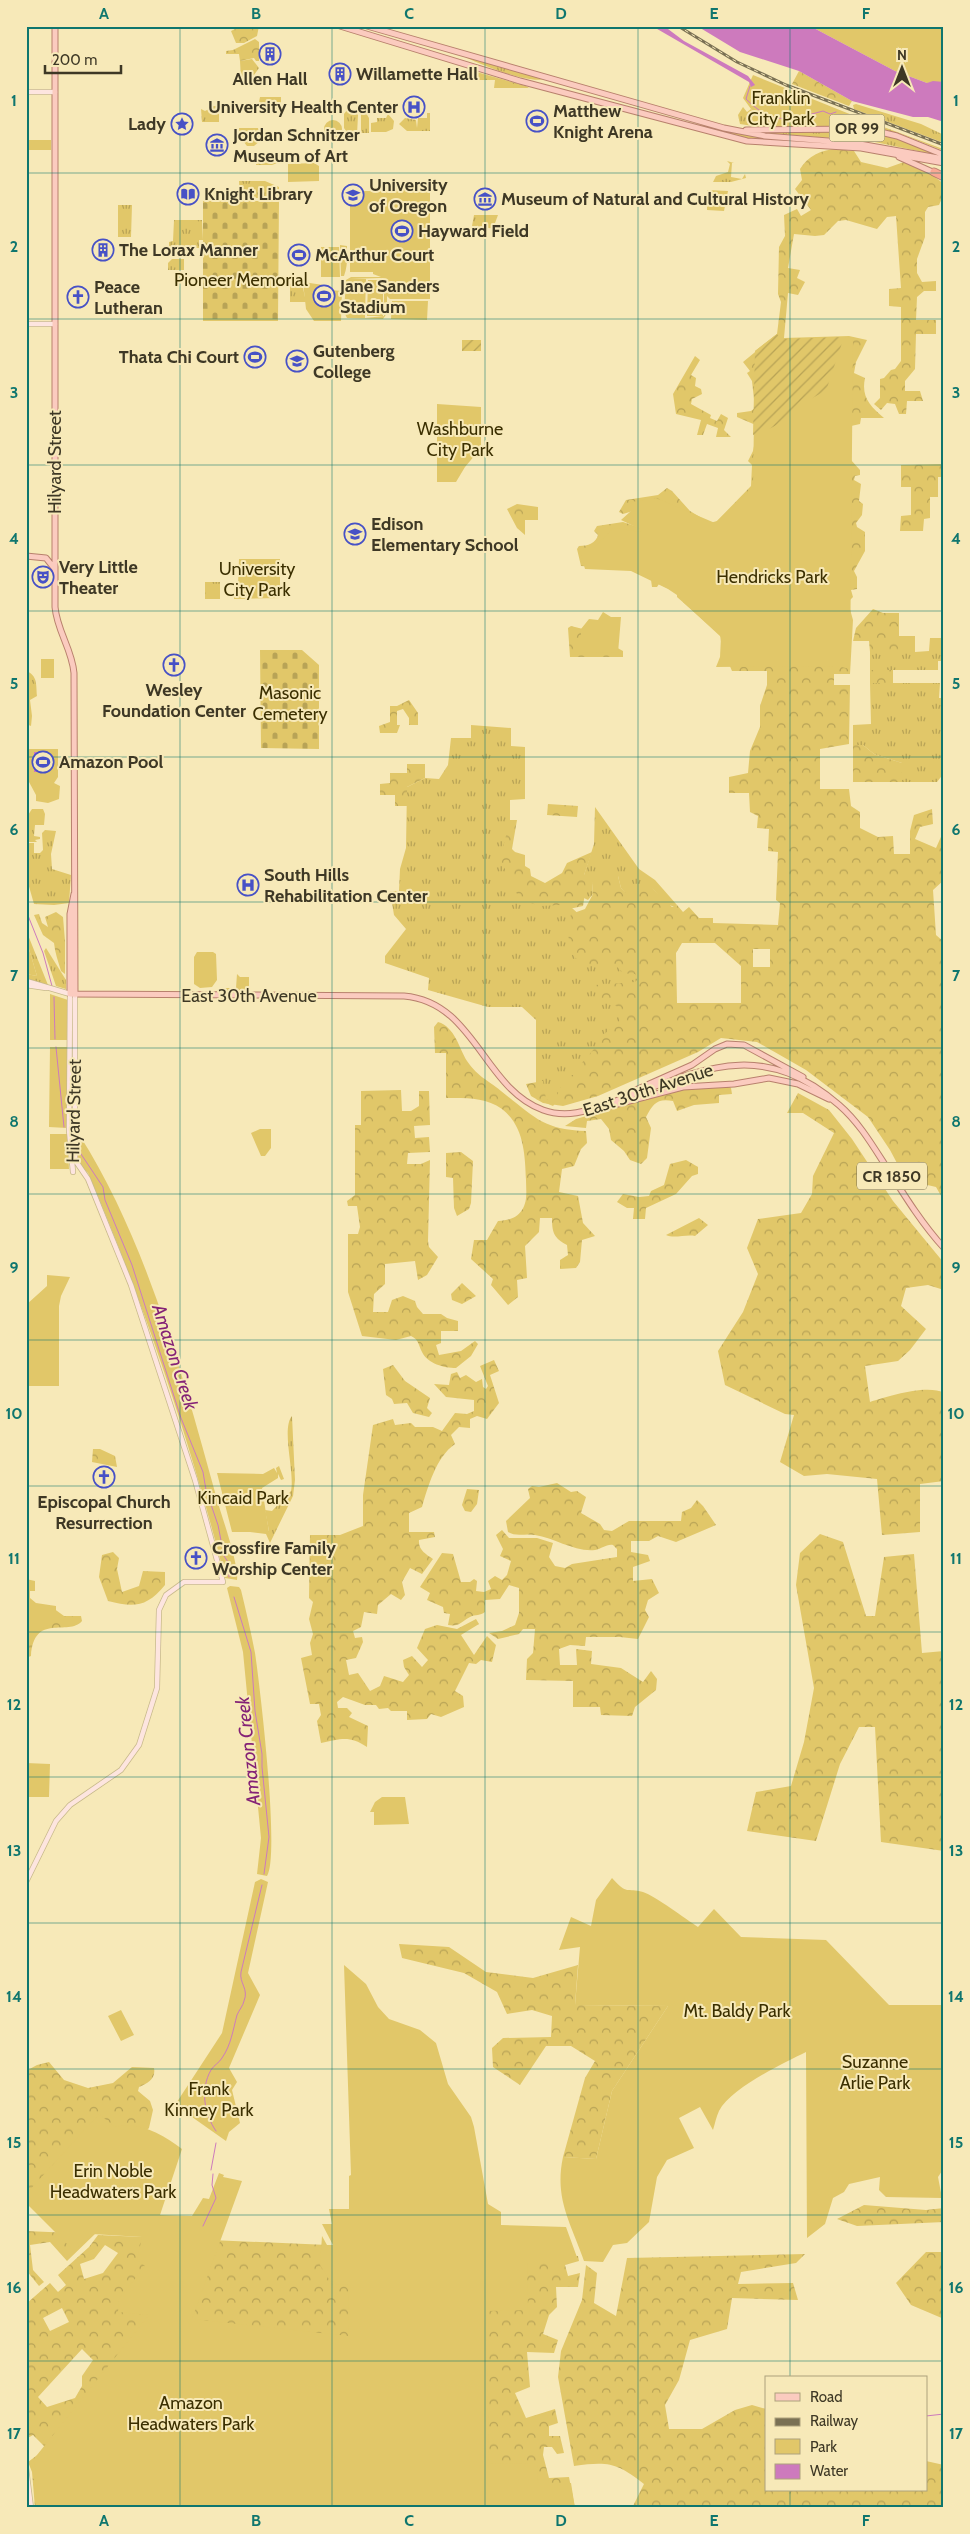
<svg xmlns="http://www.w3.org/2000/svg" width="970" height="2534" font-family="Cabin,sans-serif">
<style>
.grass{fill:url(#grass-tufts)}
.forest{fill:url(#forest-crowns);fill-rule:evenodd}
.cemetery{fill:url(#cemetery-stones)}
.park{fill:#e1c769;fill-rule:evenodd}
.garden{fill:url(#garden-furrows)}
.water{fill:#cd7abd}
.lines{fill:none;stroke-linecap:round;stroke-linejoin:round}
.stream{stroke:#cd7abd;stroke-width:1}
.secondary-casing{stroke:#c8ba8b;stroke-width:6}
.primary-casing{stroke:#b8816d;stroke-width:7}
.highway-casing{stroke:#b8816d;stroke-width:9}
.secondary{stroke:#fde5df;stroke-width:4.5}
.primary{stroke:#fbcbbf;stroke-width:5}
.highway{stroke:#f9a894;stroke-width:7}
.rail-casing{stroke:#7a7154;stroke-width:3}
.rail{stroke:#f7e9b8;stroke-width:1;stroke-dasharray:4;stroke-linecap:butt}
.grid{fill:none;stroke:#0f766e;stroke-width:1;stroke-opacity:0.55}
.labels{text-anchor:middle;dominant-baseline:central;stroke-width:4;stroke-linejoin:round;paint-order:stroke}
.shield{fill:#f7e9b8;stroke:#766d51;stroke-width:1}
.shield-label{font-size:16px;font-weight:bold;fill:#3e3825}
.poi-label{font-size:18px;font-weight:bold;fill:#3e3825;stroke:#f7e9b8;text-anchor:start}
.park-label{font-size:18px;fill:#3b2f00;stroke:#f7e9b8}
.street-label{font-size:18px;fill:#3e3825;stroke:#f7e9b8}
.water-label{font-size:19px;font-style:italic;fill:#842276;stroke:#f7e9b8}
.neatline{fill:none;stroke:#0f766e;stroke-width:2}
.grid-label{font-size:16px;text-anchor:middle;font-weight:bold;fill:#0f766e}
</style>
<defs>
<pattern id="grass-tufts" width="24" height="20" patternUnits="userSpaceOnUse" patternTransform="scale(1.25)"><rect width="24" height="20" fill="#e1c769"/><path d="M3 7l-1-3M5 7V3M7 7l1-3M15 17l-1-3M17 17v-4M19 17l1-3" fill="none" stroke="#b8a356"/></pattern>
<pattern id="forest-crowns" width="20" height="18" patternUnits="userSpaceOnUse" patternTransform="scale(1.25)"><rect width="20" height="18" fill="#e1c769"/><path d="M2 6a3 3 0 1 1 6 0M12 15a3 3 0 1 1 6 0" fill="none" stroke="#b8a356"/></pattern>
<pattern id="cemetery-stones" width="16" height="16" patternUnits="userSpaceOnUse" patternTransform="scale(1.25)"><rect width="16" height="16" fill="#e1c769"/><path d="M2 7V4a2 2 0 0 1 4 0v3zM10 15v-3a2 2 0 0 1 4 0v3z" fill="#b8a356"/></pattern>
<pattern id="garden-furrows" width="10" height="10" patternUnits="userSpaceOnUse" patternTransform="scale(1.25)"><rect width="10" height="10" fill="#e1c769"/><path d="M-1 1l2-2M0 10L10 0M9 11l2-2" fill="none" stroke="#b8a356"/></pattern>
</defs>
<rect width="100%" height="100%" fill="#f7e9b8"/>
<path class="grass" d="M467,58V57L544,79C529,84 482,65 467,58Z
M252,59L259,68L254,75L241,80L240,61Z
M473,71L526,86L529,88H494L495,80H473V76H476Z
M260,97H281V114L272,105L268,106L259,102Z
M856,104L921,124L944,135V143L854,109L853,105Z
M208,106H218V108L213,109L219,113V122H202L201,109L205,111L209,109Z
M743,107L747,112L751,109L771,125L759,127L740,124L738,115Z
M347,110L354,111L358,115L357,135L348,134L344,128V114Z
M361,113H366L369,118V133H361Z
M427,113H430V131H407L399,124L405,118L416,120L417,128L418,118H427Z
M388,114L394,121L393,129L386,132H371V123L377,122V118H386Z
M699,125H700L830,143L744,138Z
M822,131L869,132L894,137L942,156L870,141L763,133Z
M727,161L734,163H732L731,177L742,179L745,174L746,178L731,182H713L716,176L728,172L730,164Z
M239,181H265L279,187V198H240Z
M118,205H132L131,237H118Z
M474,215H498L495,223L497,229L472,226Z
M174,220H202L203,240H199V248L169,247V242L173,241Z
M340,245L347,246C347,257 348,265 344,276H341Z
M172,259H184V270H168V263Z
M296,282L302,283L306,302H290V284Z
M205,582H220V599H205Z
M899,636H915V652L929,651L930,638H944V661H938V670H870V652H899Z
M26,671C38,675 36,686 37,696L30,700L32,716L31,726L26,724Z
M870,683H940L939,698H944V773L937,782H902V763L874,754L863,745H853V725L871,724Z
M471,725L511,728V746L525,747V799L510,800V831L502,862L564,901L640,968L639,989L621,1028L553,1106L536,1099V1020L522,1007H488L428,990L429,978L385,963V956L406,929L394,915L390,891H399L400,869L406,848L407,787L425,778L439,779L448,765L451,738H471Z
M595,807L639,869L655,880L677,905L675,907C652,901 659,873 627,895L621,888L618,876L592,883L593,894L588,900L584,898V875L594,844Z
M32,809H43L45,814L44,825H35L34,836L40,837V839L35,840L37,842H26V818Z
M45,830L56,831L51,854L52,869L71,875L69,903L54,905L34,904L26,876V843H34V853H40L43,850L42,833Z
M26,930L48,985L26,979V974L37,976L26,939Z
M46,948L66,980V989L56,986L44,951Z
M292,1416L295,1480L293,1496L270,1543L266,1534L250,1532L269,1531L265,1510L272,1511L291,1491C295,1472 281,1429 292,1416Z"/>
<path class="forest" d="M241,26H259L257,36L244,43H236L231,31Z
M255,39L259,42V61H256L254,58L240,61L239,54H226V51L233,50Z
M799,71L852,101L849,106L792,84Z
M862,119L943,149L944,151L901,134L861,126Z
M836,149L854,151L861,162L887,168L904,162L927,171L944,184V194L939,205L928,207L925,212V237L917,259V273L922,282L936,281V291H924L917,297L916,320H936V334H916L915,369L905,381V391H920L923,401H907L906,414H899L895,404L887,403L881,410L874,404L880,398V379L884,378L891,370L895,369L901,361V307L889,306V289L901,288L896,216L887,217L877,229L846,220L838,221L824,235L815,236L794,234L788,268L800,270L797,278L805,282L798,295L788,293L784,338L849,336L867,340L856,362L854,373L865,378C861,397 870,406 884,418H861L860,424L851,426V460L860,470V475L855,476L854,480L861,484L859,501L863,504L862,515L856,523L857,527L865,532V551L854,571L857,577V589L851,590L853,597L848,602L853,620L850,674H834V685H850L849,744L820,749V789H849L851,806L860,812V828L878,837L893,836L894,854H910V831L914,815L932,809L933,824L920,827L915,839L936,848L944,830V880L933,890L936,935L944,942V1201L936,1187L906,1180L890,1150L868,1117L806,1070L757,1042L721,1038L698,1052L598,1096L563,1106L543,1103L531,1096L526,1084L543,1081L546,1099L554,1101L567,1075H574L579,1066L602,1040C608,1022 624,1033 619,1007L603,1002L596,995L595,985L635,982L638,979L635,974C626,974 620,973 616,964C606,962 598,966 588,964C565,961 567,931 571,914L585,909L593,894L592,883L595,878L610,874L618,876L621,888L627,894L640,886H650L672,907L677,905L683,912L689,907L699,918H713V923L778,925L780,903L776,900L778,852L768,851L769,829L757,828L758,816L750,812L749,793H729V777L748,773L750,751L760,727V706L767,685V671H732L722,648L720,635L677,597V593L659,584L657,587H652L651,580L631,569L581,566L577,549L579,546C588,546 596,543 598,535L594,531L597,526L623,522L641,528L633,511L623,514L619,512L626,500L658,495L667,488L672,491L690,511L710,523L717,521L751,486L752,465L748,461L753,451L758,426L737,417V413L751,411L755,408L752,381L747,373L750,371L743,362L777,334L781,302L778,294L779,247L785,236L784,215L797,209L801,216L811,210L795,189L802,180L800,169C808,156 821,150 836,149ZM682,943H715L741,966V1003H677L676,953ZM753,949H770V967H753Z
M273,156H277L280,162L272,165H256V158H272Z
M695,356L700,360L691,375L696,378L695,386L701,389L702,394L692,399L691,404L711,415L710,418L717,421L721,414L728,418L724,430L731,437H716L718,428L707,424L703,435H697L701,420L676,414L673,394Z
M944,464V477H938V497H930V518L924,519L923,531H900L901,516L911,515V487H901V465Z
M517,504L538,507V520H525V535L517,528L507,509Z
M873,609L883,613H899V652H870L869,641H853L856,628Z
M571,626L583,629L623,651V657H570L568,628Z
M870,670H893V683H870Z
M409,700L418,713V725H409V718L403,709L397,711V725H400L397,733H380L379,726L390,722V706H397Z
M853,745H863L874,754L902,763V782H853Z
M407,764H425V778L407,787V806H395V795H380V784L390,783V773H407Z
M548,804L578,806L577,817L547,815Z
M510,820H517L512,849L515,852L525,855V866L530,869L531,876L545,883L562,873L567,863L592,852L584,875L586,887L583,906L569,909L561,905L540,906L528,902L517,894L500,859Z
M56,912L63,917L65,941V974L61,971C58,961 55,953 54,943L43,935L34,915L39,914L42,923L48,927L45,917Z
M438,1022C455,1027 459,1048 467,1061C479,1078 487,1079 501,1091C533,1116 543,1130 586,1131L587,1143L581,1149L574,1166L562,1169L559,1192L578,1196L583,1223L595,1236L582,1240L580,1262L576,1268L560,1269V1260L568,1255L567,1245C554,1238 552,1233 552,1218H540L539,1232L525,1246L527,1278L517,1280L518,1297L508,1305L491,1285L493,1279L471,1259L474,1240H487L498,1221C508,1220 516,1219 522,1210C528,1201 526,1190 526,1180C525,1154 524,1126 502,1109C485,1097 466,1098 446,1098V1053H435L434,1027Z
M728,1086L731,1088L732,1094L719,1095V1103L694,1105L677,1111L673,1101C657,1098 653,1104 646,1117L651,1128L647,1158L641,1164L630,1160L624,1151L611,1140L609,1129L601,1119L587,1121L586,1128L565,1126L576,1119L681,1089Z
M401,1090L402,1111H411L419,1106V1091H429L430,1125L414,1126L415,1138L429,1137L430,1152L408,1153L407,1164H421L430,1160L428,1241L429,1247L438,1257L427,1275L418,1280L415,1261L385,1264V1284L374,1294L373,1312H388L392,1300L403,1296L415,1301L417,1307L423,1314H441L447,1318L458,1321V1331H441V1343L436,1345L439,1355L461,1351L475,1341L478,1344L471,1356L456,1368C444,1368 428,1364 422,1352C418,1344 419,1340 411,1336L396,1340L362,1336L348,1292V1234H358L360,1227L357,1206H348L347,1201L355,1195V1125H361V1091Z
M798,1093L829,1110L852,1139L893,1201L944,1263V1290L928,1285L906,1288L901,1306L926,1329L910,1350L898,1361L865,1366L870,1402C888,1396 928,1384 944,1393V1481L920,1484V1532L882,1535L877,1479L827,1474L804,1476L780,1462L794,1415L785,1414L725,1385L718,1351L743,1312L758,1274L747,1248L758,1219L801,1213L812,1194L813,1176L834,1133L803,1113H787Z
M461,1152L473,1161L471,1203L469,1209L457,1216L454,1208L453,1178L446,1177V1153Z
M686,1160L698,1167V1174L692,1176L676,1194L646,1208L645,1219H633L634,1208H627L617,1202L623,1194L639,1197L649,1196L651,1191L664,1185L670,1164Z
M699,1218L708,1225L695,1236C686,1234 674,1239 666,1235Z
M462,1283L476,1296L462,1304L452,1300L451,1294Z
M494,1360L499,1371L490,1375L499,1403L487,1419L477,1416L470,1419V1428L459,1427L451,1435L455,1444C436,1457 428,1487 422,1507L409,1513V1532H434L435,1537L419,1540C418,1550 426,1554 433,1559L422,1574L410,1568L402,1582L405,1595L401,1600L391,1594L378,1605L377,1614L364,1612L361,1627L353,1631L355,1638L362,1637L363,1642L356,1658L346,1660L349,1675L358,1673L370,1691L380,1686L384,1676L403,1682L409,1675L404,1667L403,1660L412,1656L422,1667L428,1660L417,1648L425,1629L437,1625L457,1629L476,1619L479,1624L461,1635L474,1655L487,1636L496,1645L492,1662L481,1660L476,1664L469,1663L455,1691L463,1696L464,1707L441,1717L431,1714L427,1719L407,1720V1711H391L388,1708L379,1709L376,1705H365L343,1697L337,1702L338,1708H347L352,1713L349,1717L368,1726L367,1747C349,1735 341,1739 321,1743L317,1721L321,1715L319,1704H310L301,1658L312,1655L310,1643L313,1634L309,1619L313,1602L309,1598L310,1535H340L363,1526V1495L373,1425L393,1419L395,1425L411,1423L415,1427H433L442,1431L455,1413L467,1414L474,1411V1400L446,1397L434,1384L449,1385L451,1374L457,1372L460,1378L466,1375L476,1382L482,1379L483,1387L486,1389L488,1386L480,1366Z
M393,1365L405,1381L430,1398L427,1408L432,1413L429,1417L413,1413L407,1403L394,1404L392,1399L386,1395L383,1369Z
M93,1449H100L115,1456L117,1467L92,1462Z
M557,1483L571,1492L577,1491L586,1497L581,1513L600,1524L604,1530L612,1531L629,1521H681L682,1512L691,1508L697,1500L703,1506L716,1525L676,1542L658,1536L649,1541H631V1552L648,1555L650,1561L633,1567V1581L652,1579L659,1593L648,1600L645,1610L649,1617L638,1639L620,1637H586L585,1646L570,1645L559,1649L560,1665H577L576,1649L592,1651L591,1664L621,1668L643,1682L651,1671L657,1679L656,1690L635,1707L632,1716L601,1715L600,1707H573V1681L526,1680L527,1659L533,1653L535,1629H523L519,1634L498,1639L489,1633L502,1631L515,1625L519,1613V1588L509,1585L500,1599L485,1600V1612C480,1616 476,1614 470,1617C461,1622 459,1627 448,1625L450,1614L444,1613L443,1607L427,1600L430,1593L420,1587L442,1553L453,1554L461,1582H470L474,1579L477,1581L476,1591L484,1592L491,1589L488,1581L495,1576L502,1580L507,1575L511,1561L500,1556L503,1549L496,1535L502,1530L509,1538H537L553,1543L549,1557L555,1566L565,1568L572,1564L617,1557V1549L613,1545C606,1544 602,1549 595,1550C574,1552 555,1538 535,1535C526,1533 516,1537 508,1532L506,1521L530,1498L528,1489L532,1486L539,1487Z
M467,1489L479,1490L477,1504L471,1512L465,1511L462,1505Z
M820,1534L843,1542L866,1616H875L884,1557L914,1554L922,1653L944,1651V1851L881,1842L875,1727H859L840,1764L816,1841L747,1831L756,1792L791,1786L804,1742L814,1688L796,1585L800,1553Z
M113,1552L119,1558L117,1569L122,1592L139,1586L143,1571L165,1572V1585C147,1607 134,1608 108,1601L99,1577L102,1555Z
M53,1608L64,1616H81L82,1621C68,1637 34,1612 31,1656L26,1658V1630Z
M399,1944L449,1947L486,1972L533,1978L578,1965L575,2005L668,2006L612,2091L596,2159L563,2157L585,2078L595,2061L571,2046H546L520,2085L493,2067L492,2048L503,2038L551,2037L552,2016L532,2010L507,2014L497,1992L464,1973L402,1958Z
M49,2062L64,2080L88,2088L113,2083L132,2067L154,2068C156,2079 148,2083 139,2087L138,2091L150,2101L153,2110L149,2128L96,2183L26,2203V2100L28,2097L26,2071L37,2065Z
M864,2205L926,2210L944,2208V2222L857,2226L837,2219Z
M26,2231L95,2234L67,2261L50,2242L30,2245L33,2270L44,2282L39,2286L26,2270Z
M98,2235L578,2256L579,2261L565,2265L568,2276L580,2273L578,2287H556L557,2307L549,2315L543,2334L558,2340L554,2353L527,2352L530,2387L515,2393L526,2418L555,2409L558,2423L549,2426V2436H560L564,2453L557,2454L552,2447H544L543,2455L549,2478L569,2477L575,2508H35L32,2472L28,2462L40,2453L45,2447L33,2435L26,2439V2304L50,2283L58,2292L66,2285L58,2275L89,2247ZM105,2245L118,2253L103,2273L84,2279L80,2264L94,2259ZM62,2308L69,2322L50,2331L43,2318ZM82,2349L93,2360L82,2376V2386L75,2398L47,2407L38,2397Z
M926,2252H944V2319L911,2305L896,2283Z
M805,2254L796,2263L741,2272L738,2284L793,2283L798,2300L732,2298L727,2329L690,2340L679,2380L665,2405L669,2429H702L735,2410L752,2405L766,2409V2490H926V2461L944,2465V2508H632L644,2484C617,2463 609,2461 574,2466L558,2377L561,2351L582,2300L586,2265L597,2273L594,2303L616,2316L627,2258Z"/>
<path class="cemetery" d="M203,201H279L278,321H203Z
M260,650H302L319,665V749L261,748Z"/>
<path class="park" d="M810,26H944V82L927,83L895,71Z
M753,75L862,119L861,126L774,128L751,109L743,98Z
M324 129a9 9 0 1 1 18 0a9 9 0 1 1-18 0Z
M239,128H258L261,140L254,146H247L240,137Z
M28,140H51V150H28Z
M314,163L319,166V181L288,182V164Z
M430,186V299H390L387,296V313L383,319L347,318L344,312L346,280L351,277H381L373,274V272H350V191H373L374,187ZM350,279L380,278L384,280V316L365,318V314H346L365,313L366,279Z
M707,190L728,191L724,211L707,210Z
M321,247H339L340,277H321Z
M368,280H383V316H367Z
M303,282L330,286V290L342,291L341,321H314L306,309Z
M392,301H428L427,320L391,319Z
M777,334L781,339L853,337L850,669L837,666L716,667L720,657L721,637L683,602V599L668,589L631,571L585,569L579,548H594L613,528L641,532L642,530L621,520L631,511V502L656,498L715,523L753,487L755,351Z
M437,404L481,407V448L465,467L456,482H437Z
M239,559H280V598L234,599V586H238Z
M603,612L611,617H621L618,653L581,652V629L589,619L598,620Z
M41,659H54V678H41Z
M28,749H58V777L54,783L60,786L59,799L48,803L36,801V795L29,782Z
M26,939L37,976L26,974Z
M197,952H213L216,954L217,980L212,987L200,988L194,984V957Z
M237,974L240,977H249V990L225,991V988H236Z
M50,994L68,1000V1040H50Z
M50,1047H68L67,1128L49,1127Z
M260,1129H271V1148L265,1156H261L251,1133Z
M50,1134H67L69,1169H50Z
M77,1136H80C147,1241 185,1383 218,1503C223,1520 239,1565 237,1580L225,1578C190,1440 144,1303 88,1173C75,1162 77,1152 77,1136Z
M47,1275L70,1277L61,1296L59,1306V1386H26V1305L47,1286Z
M279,1466L284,1479L281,1480L278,1474V1478L262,1488L269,1532H232L217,1473L263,1474L274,1468L277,1473L276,1468Z
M26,1579L35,1581V1591H30V1598L36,1603L56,1606V1622L29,1635L28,1652H26Z
M230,1586L239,1587L241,1590C246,1611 251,1632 255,1653C260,1686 280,1855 267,1876L257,1874L261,1838L243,1652L227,1588Z
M26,1763L50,1764L49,1797H26Z
M382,1797H405L409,1824L374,1825V1812H370L375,1802Z
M612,1878C628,1896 626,1887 643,1892C655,1896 686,1919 698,1927L714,1909L741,1937L826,1940L889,2005H944V2168L938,2177L942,2198L886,2197L879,2190L880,2177L849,2184L844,2192L833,2198L825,2224L807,2238L806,2052C782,2064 731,2088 719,2111C716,2117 715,2124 713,2130L700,2107L679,2118L694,2148L667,2160L657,2177L649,2222L627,2243L613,2245L603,2262L584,2261C571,2223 554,2199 563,2157L596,2159L612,2091L668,2006L575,2005L580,1947L559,1950L571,1917L591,1926L596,1900Z
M261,1879L268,1882L248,1973L260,1995L229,2068L237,2082L232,2090L240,2123L229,2132L226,2141L175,2105L222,2033L255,1882Z
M344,1965L366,1984L378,2007L389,2019L420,2030L436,2043L448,2084L471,2117L474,2127L488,2204L501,2212V2225L566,2227L578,2260H527L528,2310L486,2311L489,2464L537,2463L538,2483H571L575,2508H37V2493L33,2484L36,2468L33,2460L149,2315L118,2312L119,2299L145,2266L137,2260L142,2237L92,2234L74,2251L26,2203V2194L99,2114L115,2127C140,2121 163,2135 182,2149L160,2215L192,2216L203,2198L209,2199L219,2173L224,2175L223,2177L242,2181L192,2319L349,2336L348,2285L332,2284L320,2265L322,2236L327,2245H333L322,2224H332L329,2209H349V2176L351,2175Z
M121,2010L134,2035L121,2041L108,2016Z"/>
<path class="garden" d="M777,334L781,339L844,337L826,391C799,402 787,426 753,435L755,351Z
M462,340H481V351H462Z"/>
<path class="water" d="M652,26H664L684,41L748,76L755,85L751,87L749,82Z
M697,26H810L895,71L927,83L933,81L944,82V122L928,117H913L852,101L799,71L740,52Z
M34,752H44V772H34Z"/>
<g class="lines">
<path class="stream" d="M750,86L746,99C773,126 789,120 823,111L830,114L836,112
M27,913L43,953L52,986
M54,997L55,1039
M56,1047L64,1127
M79,1151L103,1187L105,1200L132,1265L181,1418L203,1472L206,1490L218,1525L224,1556L228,1562L229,1577
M234,1597L251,1652L255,1711L262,1754V1767L269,1837L264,1874
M216,2131C204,2114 200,2089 211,2070C214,2065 219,2063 222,2058C231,2045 233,2030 237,2015C239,2010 243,2006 244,2001C249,1989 239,1983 241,1972L262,1885
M211,2170L216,2143
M203,2226L216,2198L212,2185L213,2174
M926,2416L944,2414"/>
<g class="secondary-casing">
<path id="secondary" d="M26,92H55
M26,324H55
M26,981L70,994L69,1130L73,1172
M26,985L46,988
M75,995V1161
M26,1882L56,1821L70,1805L121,1770L139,1745L157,1688L159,1610L166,1595L184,1582H223L195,1480L131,1285L88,1179L75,1160
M26,2468L31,2508"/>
</g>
<g class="primary-casing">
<path id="primary" d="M55,26V607C57,631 72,649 74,673L75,995
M340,26L520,81L747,141L861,148L944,163
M367,26L724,128L765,136L854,143L944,159
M746,130L868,129L897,136L944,155
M899,157L937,174
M26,556L46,558L54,568
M74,894L70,914V994L404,996C475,1002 483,1088 543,1110C568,1119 590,1110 613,1102C698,1071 760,1036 839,1105C860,1123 874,1148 889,1171C906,1198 923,1225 944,1248
M629,1093L692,1065L715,1049L727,1044L744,1045L803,1077
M610,1106L683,1087L734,1084L769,1078L798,1084L829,1099"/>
</g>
<g class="highway-casing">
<path id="highway" d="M934,172L944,177"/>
</g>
<use href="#secondary" class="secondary"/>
<use href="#primary" class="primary"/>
<use href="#highway" class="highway"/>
<g class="rail-casing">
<path id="rail" d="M678,26L737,62L786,85L944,145"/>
</g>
<use href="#rail" class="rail"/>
</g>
<path class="grid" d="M180,26V2508M332,26V2508M485,26V2508M638,26V2508M790,26V2378M26,173H944M26,319H944M26,465H944M26,611H944M26,757H944M26,902H944M26,1048H944M26,1194H944M26,1340H944M26,1486H944M26,1632H944M26,1777H944M26,1923H944M26,2069H944M26,2215H944M26,2361H944M790,2490V2508"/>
<defs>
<g id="building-ring" transform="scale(1.125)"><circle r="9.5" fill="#f7e9b8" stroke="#4751c6" stroke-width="1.5"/><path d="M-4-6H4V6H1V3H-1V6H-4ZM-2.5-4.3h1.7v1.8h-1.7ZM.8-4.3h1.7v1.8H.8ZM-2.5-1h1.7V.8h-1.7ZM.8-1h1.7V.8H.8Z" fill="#4751c6"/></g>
<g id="hospital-ring" transform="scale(1.125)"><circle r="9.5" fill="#f7e9b8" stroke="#4751c6" stroke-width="1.5"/><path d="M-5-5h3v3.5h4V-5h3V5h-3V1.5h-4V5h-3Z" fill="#4751c6"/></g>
<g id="stadium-ring" transform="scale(1.125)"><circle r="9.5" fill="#f7e9b8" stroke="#4751c6" stroke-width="1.5"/><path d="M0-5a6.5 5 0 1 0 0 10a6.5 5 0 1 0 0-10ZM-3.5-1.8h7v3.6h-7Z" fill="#4751c6"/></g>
<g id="sight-ring" transform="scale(1.125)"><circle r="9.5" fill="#f7e9b8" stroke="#4751c6" stroke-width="1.5"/><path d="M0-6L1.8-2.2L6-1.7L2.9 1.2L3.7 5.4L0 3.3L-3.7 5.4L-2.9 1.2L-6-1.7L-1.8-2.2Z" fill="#4751c6"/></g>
<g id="museum-ring" transform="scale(1.125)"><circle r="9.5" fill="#f7e9b8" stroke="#4751c6" stroke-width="1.5"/><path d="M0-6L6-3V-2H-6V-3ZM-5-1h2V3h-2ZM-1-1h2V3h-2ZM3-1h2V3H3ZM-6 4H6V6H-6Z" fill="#4751c6"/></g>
<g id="library-ring" transform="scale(1.125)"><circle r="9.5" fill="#f7e9b8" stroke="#4751c6" stroke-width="1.5"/><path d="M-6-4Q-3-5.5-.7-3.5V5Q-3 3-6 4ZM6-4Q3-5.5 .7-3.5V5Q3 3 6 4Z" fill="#4751c6"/></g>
<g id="university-ring" transform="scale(1.125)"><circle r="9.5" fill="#f7e9b8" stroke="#4751c6" stroke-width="1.5"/><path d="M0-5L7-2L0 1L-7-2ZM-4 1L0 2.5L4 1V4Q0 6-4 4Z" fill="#4751c6"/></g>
<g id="church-ring" transform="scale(1.125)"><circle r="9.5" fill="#f7e9b8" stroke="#4751c6" stroke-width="1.5"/><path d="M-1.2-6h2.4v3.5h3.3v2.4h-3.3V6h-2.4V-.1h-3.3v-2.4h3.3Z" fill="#4751c6"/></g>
<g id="school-ring" transform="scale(1.125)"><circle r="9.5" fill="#f7e9b8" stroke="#4751c6" stroke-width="1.5"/><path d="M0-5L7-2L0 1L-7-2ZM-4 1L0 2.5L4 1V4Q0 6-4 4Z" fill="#4751c6"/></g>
<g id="theatre-ring" transform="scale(1.125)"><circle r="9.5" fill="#f7e9b8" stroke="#4751c6" stroke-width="1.5"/><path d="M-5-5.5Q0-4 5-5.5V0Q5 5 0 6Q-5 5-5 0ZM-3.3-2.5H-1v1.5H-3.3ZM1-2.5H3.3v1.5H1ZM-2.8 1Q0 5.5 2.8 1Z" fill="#4751c6"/></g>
</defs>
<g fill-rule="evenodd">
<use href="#building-ring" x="270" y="54"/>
<use href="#building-ring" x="340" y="74"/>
<use href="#hospital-ring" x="414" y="107"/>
<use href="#stadium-ring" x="537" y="121"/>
<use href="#sight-ring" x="182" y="124"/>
<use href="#museum-ring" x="217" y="145"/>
<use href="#library-ring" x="188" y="194"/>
<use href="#university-ring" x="353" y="195"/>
<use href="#museum-ring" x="485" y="199"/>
<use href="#stadium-ring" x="402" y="231"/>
<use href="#building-ring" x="103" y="250"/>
<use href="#stadium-ring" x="299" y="255"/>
<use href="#stadium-ring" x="324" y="296"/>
<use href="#church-ring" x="78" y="297"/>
<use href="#stadium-ring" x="255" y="357"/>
<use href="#university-ring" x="297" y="361"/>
<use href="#school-ring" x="355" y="534"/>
<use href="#theatre-ring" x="43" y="577"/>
<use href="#church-ring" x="174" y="665"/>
<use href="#stadium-ring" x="43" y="762"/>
<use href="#hospital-ring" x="248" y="885"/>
<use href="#church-ring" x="104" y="1477"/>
<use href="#church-ring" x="196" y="1558"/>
</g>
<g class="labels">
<g class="shield">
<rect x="829.5" y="114.5" width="55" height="27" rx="4"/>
<rect x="857" y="1162.5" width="70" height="27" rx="4"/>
</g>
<g class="shield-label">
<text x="857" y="128">OR 99</text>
<text x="892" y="1176">CR 1850</text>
</g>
<g class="poi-label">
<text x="356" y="74">Willamette Hall</text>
<text x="270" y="79" text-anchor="middle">Allen Hall</text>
<text x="398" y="107" text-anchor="end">University Health Center</text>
<text x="553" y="111">Matthew<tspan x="553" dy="21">Knight Arena</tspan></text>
<text x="166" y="124" text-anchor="end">Lady</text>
<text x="233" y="135">Jordan Schnitzer<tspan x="233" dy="21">Museum of Art</tspan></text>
<text x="369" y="185">University<tspan x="369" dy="21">of Oregon</tspan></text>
<text x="204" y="194">Knight Library</text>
<text x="501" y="199">Museum of Natural and Cultural History</text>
<text x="418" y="231">Hayward Field</text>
<text x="119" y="250">The Lorax Manner</text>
<text x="315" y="255">McArthur Court</text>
<text x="340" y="286">Jane Sanders<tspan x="340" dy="21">Stadium</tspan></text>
<text x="94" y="287">Peace<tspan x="94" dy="21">Lutheran</tspan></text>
<text x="313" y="351">Gutenberg<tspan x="313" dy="21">College</tspan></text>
<text x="239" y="357" text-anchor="end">Thata Chi Court</text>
<text x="371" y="524">Edison<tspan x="371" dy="21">Elementary School</tspan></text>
<text x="59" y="567">Very Little<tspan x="59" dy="21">Theater</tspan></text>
<text x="174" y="690" text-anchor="middle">Wesley<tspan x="174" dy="21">Foundation Center</tspan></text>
<text x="59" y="762">Amazon Pool</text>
<text x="264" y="875">South Hills<tspan x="264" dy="21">Rehabilitation Center</tspan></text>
<text x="104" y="1502" text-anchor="middle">Episcopal Church<tspan x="104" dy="21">Resurrection</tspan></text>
<text x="212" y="1548">Crossfire Family<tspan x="212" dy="21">Worship Center</tspan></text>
</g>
<g class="park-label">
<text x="781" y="98">Franklin<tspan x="781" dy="21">City Park</tspan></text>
<text x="241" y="280">Pioneer Memorial</text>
<text x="460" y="429">Washburne<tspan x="460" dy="21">City Park</tspan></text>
<text x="257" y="569">University<tspan x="257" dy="21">City Park</tspan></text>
<text x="772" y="577">Hendricks Park</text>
<text x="290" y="693">Masonic<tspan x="290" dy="21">Cemetery</tspan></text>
<text x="243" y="1498">Kincaid Park</text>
<text x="737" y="2011">Mt. Baldy Park</text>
<text x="875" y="2062">Suzanne<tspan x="875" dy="21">Arlie Park</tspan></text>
<text x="209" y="2089">Frank<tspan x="209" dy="21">Kinney Park</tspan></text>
<text x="113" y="2171">Erin Noble<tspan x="113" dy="21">Headwaters Park</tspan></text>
<text x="191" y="2403">Amazon<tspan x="191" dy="21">Headwaters Park</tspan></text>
</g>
<g class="street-label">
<text transform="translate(55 462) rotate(-90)">Hilyard Street</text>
<text x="249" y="996">East 30th Avenue</text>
<text transform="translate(648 1090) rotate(-18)">East 30th Avenue</text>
<text transform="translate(74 1111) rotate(-89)">Hilyard Street</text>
</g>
<g class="water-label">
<text transform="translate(175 1357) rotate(72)">Amazon Creek</text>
<text transform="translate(248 1751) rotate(-96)">Amazon Creek</text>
</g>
</g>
<rect width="970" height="2534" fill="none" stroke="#f7e9b8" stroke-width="55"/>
<rect x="765" y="2376" width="162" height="115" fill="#f7e9b8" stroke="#ada27d"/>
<rect x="775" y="2393" width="25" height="8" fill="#fbcbbf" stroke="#ada27d"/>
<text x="810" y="2402" font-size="15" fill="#3e3825">Road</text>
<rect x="775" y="2418" width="25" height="8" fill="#7a7154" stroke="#ada27d"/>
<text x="810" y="2426" font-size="15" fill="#3e3825">Railway</text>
<rect x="775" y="2439" width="25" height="15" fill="#e1c769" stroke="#ada27d"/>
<text x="810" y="2452" font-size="15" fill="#3e3825">Park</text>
<rect x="775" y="2464" width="25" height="15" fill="#cd7abd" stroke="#ada27d"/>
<text x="810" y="2476" font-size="15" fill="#3e3825">Water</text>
<g transform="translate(902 68)" stroke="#f7e9b8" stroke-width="4" paint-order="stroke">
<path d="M0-4L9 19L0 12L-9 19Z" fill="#3e3825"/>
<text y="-8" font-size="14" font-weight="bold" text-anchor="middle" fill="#3e3825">N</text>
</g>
<path d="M45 65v8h76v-8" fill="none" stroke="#3e3825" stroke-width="2.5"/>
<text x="52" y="65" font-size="15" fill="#3e3825" stroke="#f7e9b8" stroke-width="4" paint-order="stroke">200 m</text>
<rect x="28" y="28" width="914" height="2478" class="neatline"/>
<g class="grid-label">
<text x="104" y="19">A</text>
<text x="256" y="19">B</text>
<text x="409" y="19">C</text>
<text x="561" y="19">D</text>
<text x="714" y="19">E</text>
<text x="866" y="19">F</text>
<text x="14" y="106">1</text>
<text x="956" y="106">1</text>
<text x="14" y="252">2</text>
<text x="956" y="252">2</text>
<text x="14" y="398">3</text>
<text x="956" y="398">3</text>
<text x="14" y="544">4</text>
<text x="956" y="544">4</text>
<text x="14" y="689">5</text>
<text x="956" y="689">5</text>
<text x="14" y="835">6</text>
<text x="956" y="835">6</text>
<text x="14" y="981">7</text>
<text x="956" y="981">7</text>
<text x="14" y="1127">8</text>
<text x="956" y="1127">8</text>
<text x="14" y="1273">9</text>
<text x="956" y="1273">9</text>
<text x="14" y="1419">10</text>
<text x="956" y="1419">10</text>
<text x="14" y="1564">11</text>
<text x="956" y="1564">11</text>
<text x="14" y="1710">12</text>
<text x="956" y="1710">12</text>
<text x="14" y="1856">13</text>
<text x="956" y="1856">13</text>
<text x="14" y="2002">14</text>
<text x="956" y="2002">14</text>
<text x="14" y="2148">15</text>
<text x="956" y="2148">15</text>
<text x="14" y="2293">16</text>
<text x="956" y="2293">16</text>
<text x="14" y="2439">17</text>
<text x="956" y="2439">17</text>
<text x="104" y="2526">A</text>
<text x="256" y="2526">B</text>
<text x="409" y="2526">C</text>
<text x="561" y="2526">D</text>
<text x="714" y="2526">E</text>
<text x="866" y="2526">F</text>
</g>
</svg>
